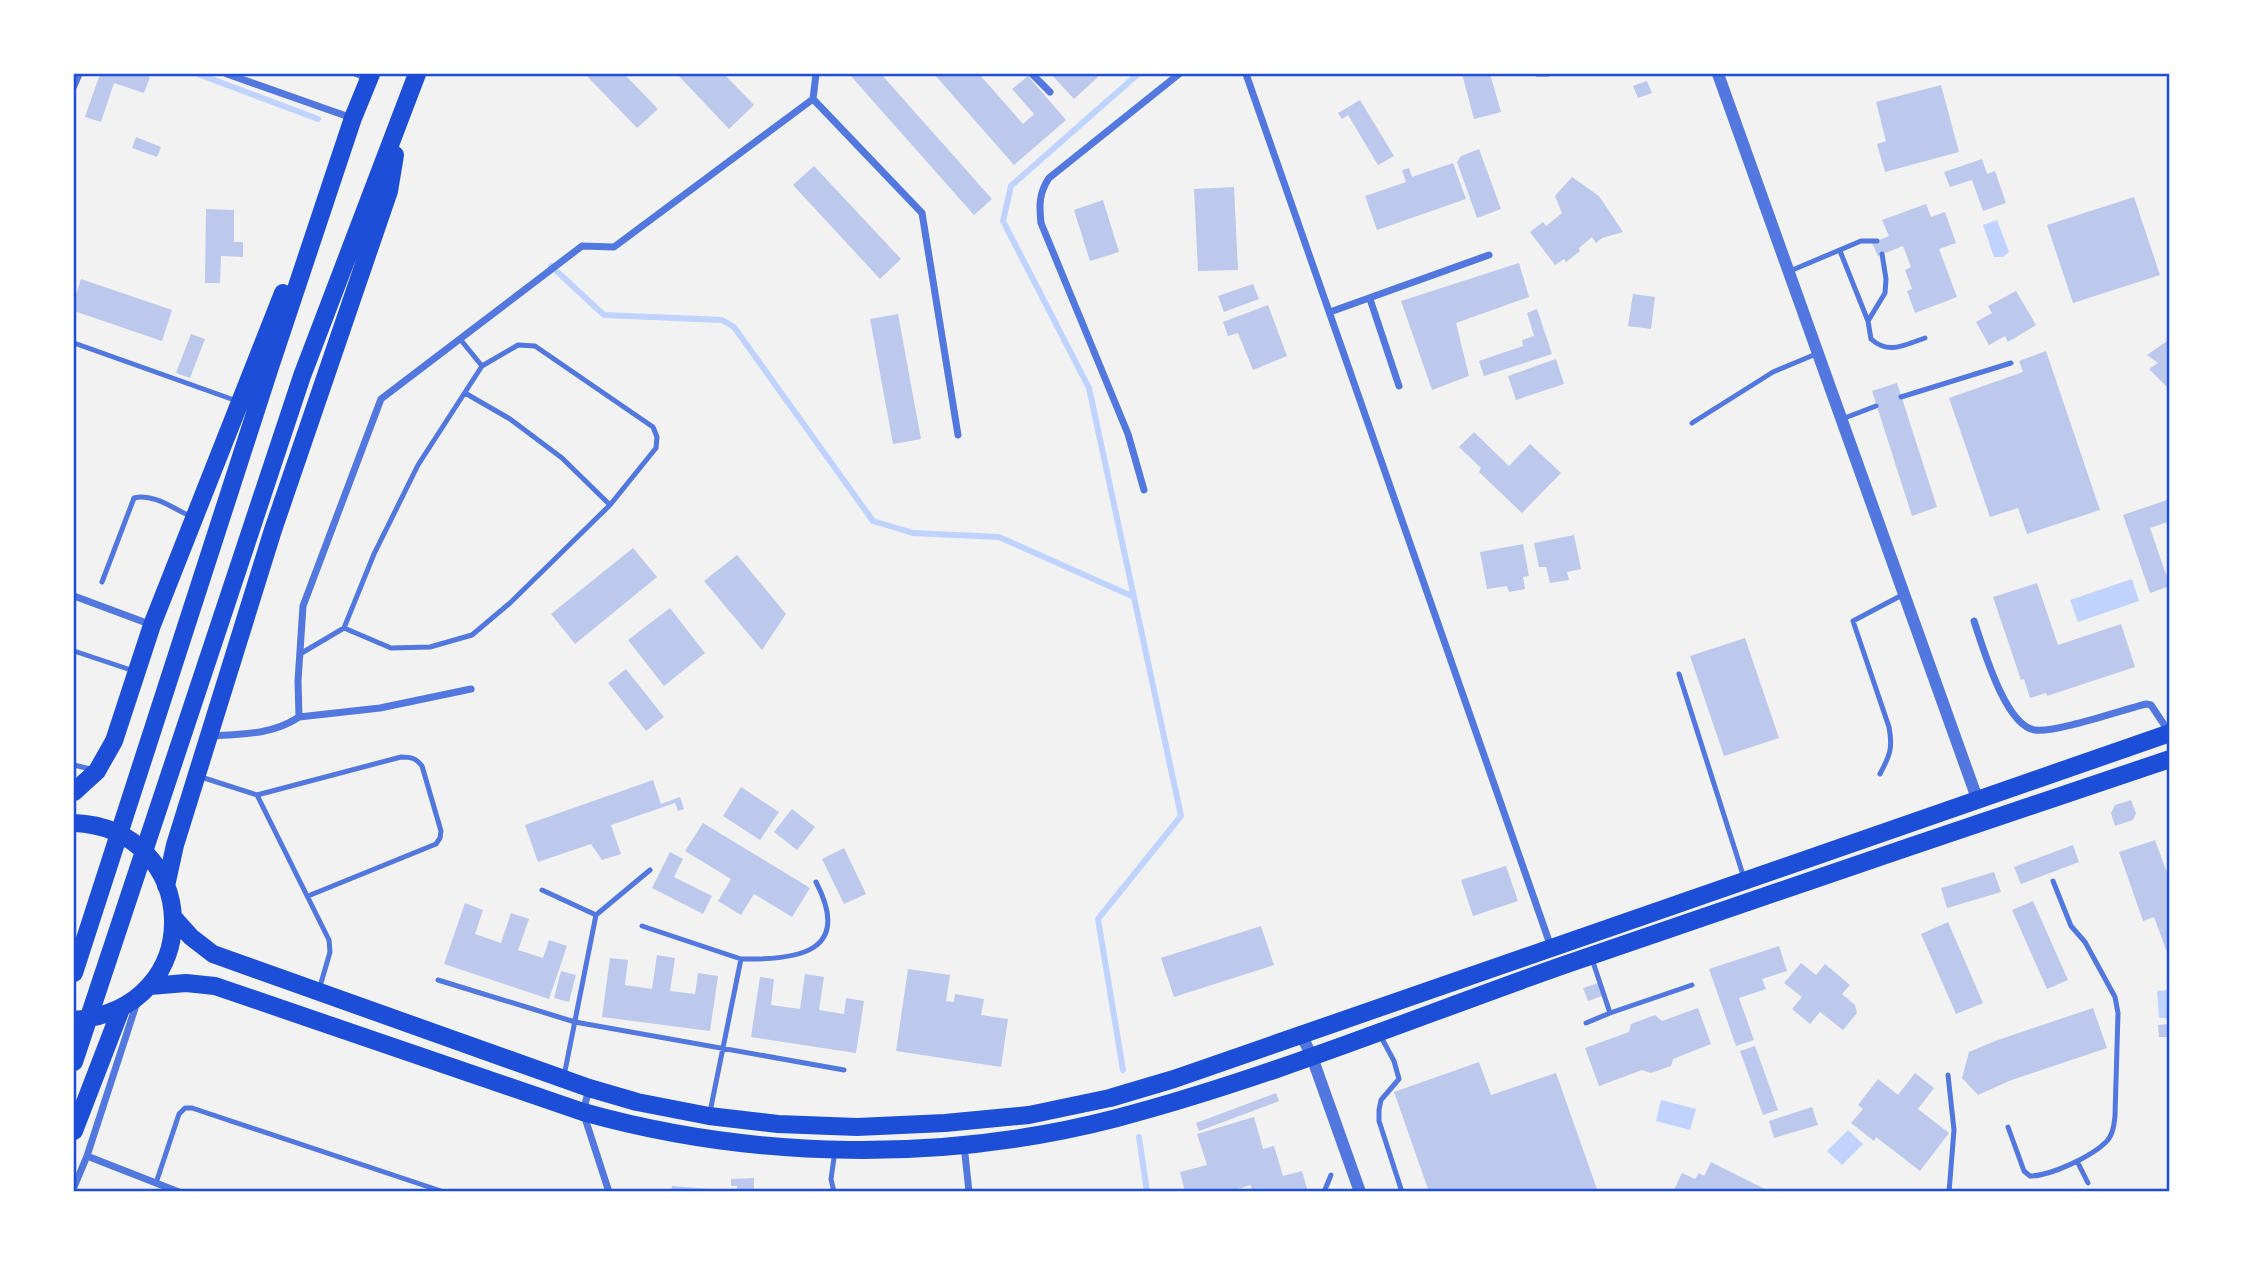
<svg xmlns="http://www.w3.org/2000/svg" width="2243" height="1265" font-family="Arial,sans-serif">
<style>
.water{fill:#bfd3fe}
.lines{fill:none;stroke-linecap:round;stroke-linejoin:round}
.stream{stroke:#bfd3fe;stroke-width:6}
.building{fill:#bdc9ec}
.service{stroke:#5277de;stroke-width:5}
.minor{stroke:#5277de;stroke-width:7}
.tertiary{stroke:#5277de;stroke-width:12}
.primary{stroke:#1d4ed8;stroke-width:18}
.neatline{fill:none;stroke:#1d4ed8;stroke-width:2.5}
</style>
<rect width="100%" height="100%" fill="#f2f2f2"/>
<path class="water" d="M1997,220L2009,252L2003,257H1994L1983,225Z
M2132,579L2139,601L2078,622L2070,600Z
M2169,990V1018H2159L2157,991Z
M1661,1100L1696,1109L1690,1130L1656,1121Z
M1848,1130L1863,1144L1842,1165L1827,1151Z"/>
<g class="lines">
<path class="stream" d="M198,74L318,119
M551,266L604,315L722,320L734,327L873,521L913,533L999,537L1134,597
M1123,1070L1098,919L1181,816L1089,388L1003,221L1011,186L1138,74
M1139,1137L1147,1192"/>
</g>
<path class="building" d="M100,74H140L150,77L144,93L114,83L101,122L85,117Z
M585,74H624L658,109L637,128Z
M677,74H724L754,105L729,129Z
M849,74H881L992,199L974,215Z
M934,74H979L1023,124L1034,114L1012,89L1028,76L1066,120L1014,165Z
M1051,74H1095L1098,77L1074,99Z
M1462,74H1490L1501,112L1474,119Z
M1647,81L1652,93L1638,98L1633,86Z
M1941,85L1959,152L1885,172L1877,144L1886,141L1876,102Z
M1360,100L1394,156L1378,165L1348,115L1342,119L1338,113Z
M136,137L161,147L157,157L132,148Z
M1479,149L1501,209L1477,218L1457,162L1461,156Z
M1982,159L1987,174L1995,171L2006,203L1983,211L1972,180L1950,187L1944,172Z
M1453,163L1466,199L1377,230L1365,196L1406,182L1402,170L1409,168L1412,177Z
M814,166L901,259L880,279L793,185Z
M1572,177L1599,196L1623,232L1602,238L1596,243L1592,237L1579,248L1580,251L1566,262L1564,259L1555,265L1530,232L1543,222L1546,226L1562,213L1555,196Z
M1234,187L1238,270L1198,271L1194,189Z
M2134,197L2160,275L2073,303L2047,225Z
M1103,200L1119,252L1090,261L1074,210Z
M1926,204L1931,217L1945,212L1956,243L1939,249L1957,297L1915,313L1907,291L1912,289L1905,270L1911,267L1903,246L1878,256L1872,243L1889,236L1882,220Z
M206,209L234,210V242H243V257L221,256L220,283H205Z
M1519,263L1529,297L1456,323L1469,376L1432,390L1401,301Z
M81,279L172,310L162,341L74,311V300Z
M1253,284L1259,299L1224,312L1218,296Z
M2016,291L2036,325L2008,342L2005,336L1989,345L1976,322L1992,313L1988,306Z
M1633,294L1655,297L1651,329L1628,326Z
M1268,305L1287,356L1253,370L1238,333L1228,336L1223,322Z
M1537,309L1552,354L1484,376L1479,361L1523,346L1522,340L1534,336L1527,313Z
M898,314L921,439L893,444L870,319Z
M191,334L205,339L190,378L176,373Z
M2170,339V390L2149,369L2158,363L2147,355Z
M2046,351L2100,510L2027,534L2018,508L1990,517L1949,398L2023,372L2019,361Z
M1556,359L1564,384L1516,400L1508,376Z
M1897,383L1937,507L1912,516L1872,391Z
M1474,432L1509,466L1530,444L1561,473L1522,513L1479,472L1481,468L1459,447Z
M2170,499V521L2150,528L2170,586L2150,593L2123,515Z
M1574,535L1581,569L1567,572L1569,580L1550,583L1546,567H1539L1534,543Z
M1523,544L1529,576L1523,577L1525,589L1509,592L1507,586L1487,589L1480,552Z
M633,548L657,577L575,644L551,614Z
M737,555L786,614L762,650L704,581Z
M2037,583L2058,645L2121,624L2135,667L2047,696L2046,693L2030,698L2024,679L2021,680L1993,597Z
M670,608L705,653L664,686L628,640Z
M1745,638L1779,738L1724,756L1690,656Z
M626,669L664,717L646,731L608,683Z
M653,780L661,804L680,797L684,809L678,811L675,803L611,825L621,854L602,860L591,844L538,862L525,825Z
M741,787L779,812L760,840L723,816Z
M2131,800L2136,813L2133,820L2115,826L2111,813L2115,805Z
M792,809L815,827L797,850L774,832Z
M703,823L810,888L792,917L754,894L741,915L718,901L731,879L685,851Z
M2155,840L2170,881L2169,958L2154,917L2143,921L2119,852Z
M2073,845L2079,862L2021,884L2014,867Z
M844,848L866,894L844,904L822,859Z
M670,852L683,859L674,877L712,896L703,914L652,888Z
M1506,866L1518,901L1473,916L1461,880Z
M1994,872L2001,892L1947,908L1941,888Z
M2033,901L2068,980L2047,989L2012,910Z
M465,903L483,910L475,934L501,943L511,913L529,919L518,950L543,958L549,940L567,946L549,999L444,964Z
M1948,922L1983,1003L1956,1014L1921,934Z
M1261,926L1274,965L1174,997L1161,958Z
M1779,946L1787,971L1762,979L1766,989L1739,998L1754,1040L1736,1046L1709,969Z
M657,955L675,958L670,991L695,994L698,973L718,976L710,1031L602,1017L610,958L628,960L625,985L652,989Z
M1801,963L1816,975L1825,964L1850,985L1842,994L1855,1005L1857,1013L1843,1030L1820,1012L1810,1024L1792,1009L1802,997L1784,983Z
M908,969L950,975L946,1001L954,1002L955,994L984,999L981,1015L1008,1019L1001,1067L896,1051Z
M561,971L576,975L569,1002L554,998Z
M805,974L824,977L819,1010L844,1014L846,998L864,1001L856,1053L751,1037L760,977L774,979L771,1005L800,1009Z
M1598,983L1602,996L1588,1001L1583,988Z
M1698,1008L1711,1044L1673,1059L1671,1066L1651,1073L1642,1070L1599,1086L1585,1048L1629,1032L1631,1024L1655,1015L1662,1021Z
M2093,1008L2107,1048L2009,1081L1978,1095L1962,1078L1969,1052L1995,1041Z
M2170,1024V1037H2159L2158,1025Z
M1755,1046L1778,1110L1763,1115L1740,1051Z
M1479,1062L1491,1095L1556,1073L1598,1192H1429L1394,1092Z
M1915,1073L1934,1088L1918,1109L1949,1133L1920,1171L1876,1137L1874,1141L1851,1123L1863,1109L1858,1105L1878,1079L1898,1095Z
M1276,1093L1279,1101L1199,1131L1196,1123Z
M1812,1107L1818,1125L1774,1138L1769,1121Z
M1254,1117L1263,1149L1274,1146L1283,1176L1302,1171L1308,1192H1252L1251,1185L1227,1192H1185L1180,1172L1207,1165L1197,1134Z
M1711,1162L1771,1192H1673L1682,1173L1695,1179L1699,1173L1704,1176Z
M754,1178V1192H737V1186H731V1179Z
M672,1186L710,1189V1192H671Z"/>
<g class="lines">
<path class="service" d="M355,74L366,79
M1537,74H1548
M1840,251L1868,321
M1882,254L1886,279L1885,293L1868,321L1871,339C1889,355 1904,345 1925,338
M1790,271L1861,241H1877
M460,339L482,366L518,345L535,346L653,427L657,437L656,448L610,505
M74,343L237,401
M1901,397L2011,363
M1842,419L1876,406
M1692,423L1773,372L1816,354
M102,582L134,498C153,493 174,509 190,516
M344,628L391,648L430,647L472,635L510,603L610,505L562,458L510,419L465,393
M74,651L134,671
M300,654L344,628L374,554L418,465L482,366
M1679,674L1744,878
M74,765L94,770
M1880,774C1890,755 1893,748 1889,727L1853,621L1904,594
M201,777L257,795L401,757C411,757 416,758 422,766L441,831L440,838L436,844L308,896
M257,795L329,940L330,952L319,990
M542,890L596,915
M642,926L741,959
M1592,959L1610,1013
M438,980L575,1022L844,1070
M1586,1023L1610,1013L1692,985
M1380,1035L1394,1061L1399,1079L1381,1100L1379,1110V1121L1402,1192
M1948,1075L1954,1130L1949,1192
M564,1076L596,915L650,870
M710,1112L741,959C797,960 853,953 816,882
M2008,1127L2024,1171L2030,1176C2050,1176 2091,1157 2106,1142C2113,1135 2114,1125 2115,1116L2118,1013L2115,997L2085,942L2071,926L2053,881
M2077,1161L2088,1183
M156,1183L179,1114L185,1108H192L444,1192
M834,1192L831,1179L835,1151
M1324,1192L1331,1175"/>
<path class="minor" d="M227,74L352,118
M1032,74L1050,92
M1246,74L1551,947
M74,86L79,74
M813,99L922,213L958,435
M1370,299L1399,386
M1330,312L1489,255
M1144,490L1128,434L1041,223C1039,205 1039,193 1049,178L1179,74
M74,596L152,625
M1974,621C1983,647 2005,726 2035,730C2055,733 2122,710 2146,704L2151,705L2169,732
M299,717L380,708L471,689
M211,736C242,734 272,735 299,717L298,681L303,606L381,399L582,246L614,247L813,99L816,74
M589,1089L583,1112L609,1192
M964,1145L969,1192
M87,1156L179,1192
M74,1187L87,1156L138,999"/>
<path class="tertiary" d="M1718,74L1978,801
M1302,1036L1312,1057L1360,1192"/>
<path class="primary" d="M74,792L97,771L114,741L152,625L283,293
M74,823C201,828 211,1009 74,1020
M166,886L175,845L273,530L389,191L395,155
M173,917L191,937L213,954L589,1088L637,1102L709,1116L778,1124L857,1127L945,1123L1029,1115L1110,1098L1174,1079L2170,733
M74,973L270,367L353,118L371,74
M150,986L186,983L215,986L583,1112C754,1160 944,1163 1117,1118C1269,1078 1416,1017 1564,965C1765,895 1968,827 2170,759
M74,1062L302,376L417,74
M74,1131L121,1009"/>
</g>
<rect width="2243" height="1265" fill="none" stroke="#ffffff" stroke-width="150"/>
<rect x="75" y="75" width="2093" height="1115" class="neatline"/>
</svg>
